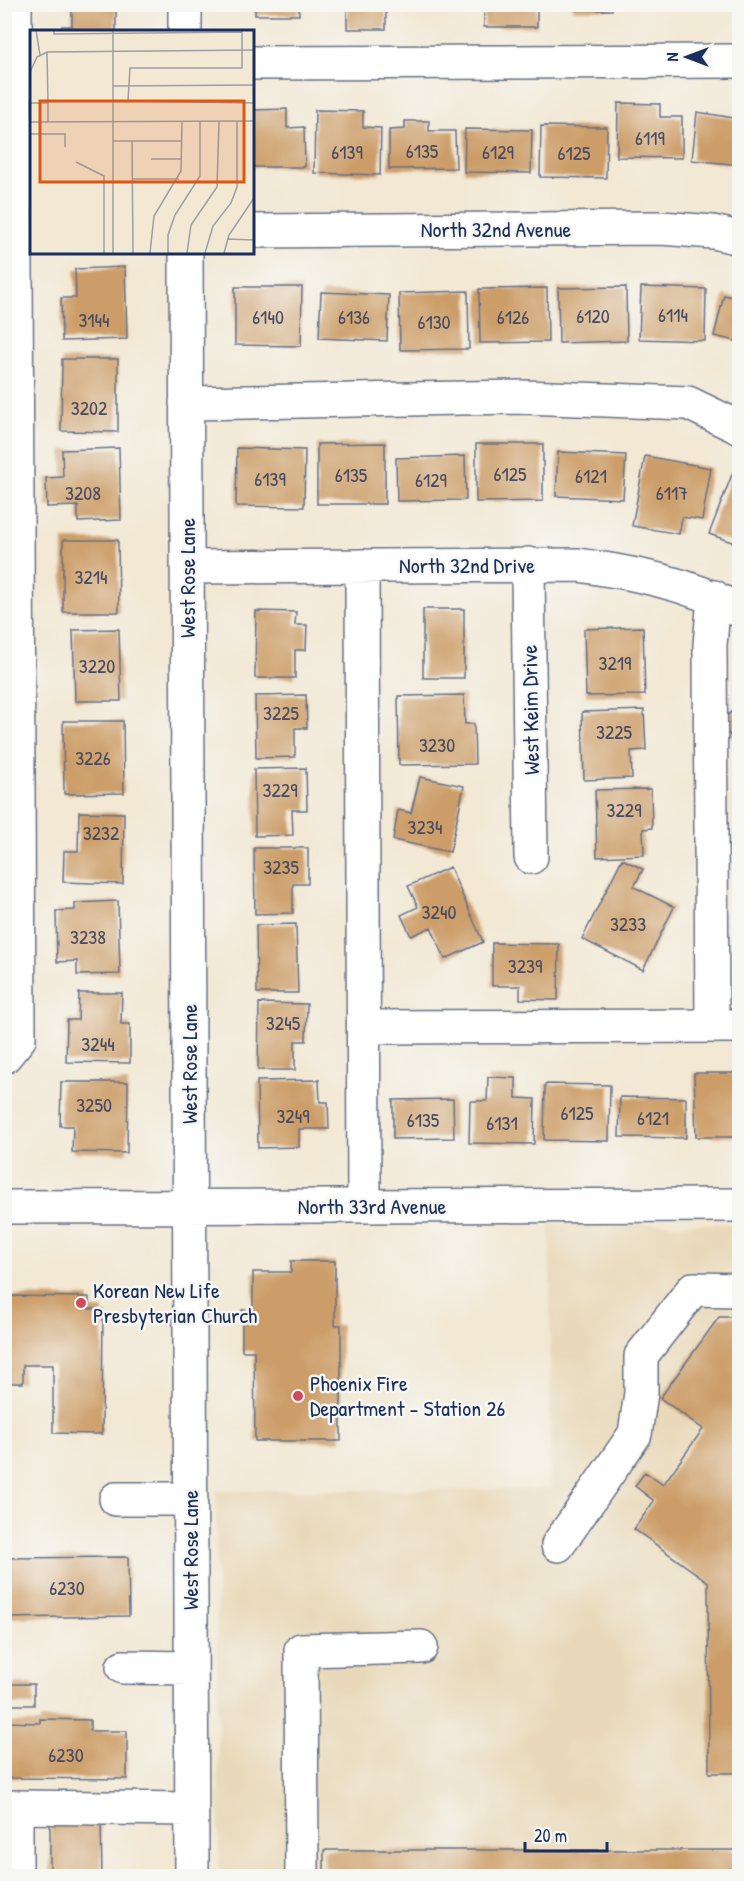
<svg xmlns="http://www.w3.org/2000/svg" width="744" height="1881" font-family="'Patrick Hand',sans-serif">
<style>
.built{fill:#e9d9ba}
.building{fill:#cc9d68}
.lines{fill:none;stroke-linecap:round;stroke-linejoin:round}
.minor-casing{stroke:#667087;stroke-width:36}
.minor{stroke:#fff;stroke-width:33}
.poi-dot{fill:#d1495b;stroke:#f6f6f2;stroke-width:2}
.labels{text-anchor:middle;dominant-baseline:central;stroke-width:5;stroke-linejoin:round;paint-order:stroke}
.number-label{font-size:20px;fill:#474a60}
.street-label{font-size:22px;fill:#1b2f5e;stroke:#f6f6f2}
.poi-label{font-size:22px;fill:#1b2f5e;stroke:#f6f6f2;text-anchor:start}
.inset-road{fill:none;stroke:#9c9ea5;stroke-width:1.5}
.view{fill:#de5710;fill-opacity:0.15;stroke:#de5710;stroke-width:3}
.inset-edge{fill:none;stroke:#1b2f5e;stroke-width:3}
</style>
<rect width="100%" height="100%" fill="#f6f6f2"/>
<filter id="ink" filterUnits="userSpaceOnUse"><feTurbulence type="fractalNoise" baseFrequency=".0167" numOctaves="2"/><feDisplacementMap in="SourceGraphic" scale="12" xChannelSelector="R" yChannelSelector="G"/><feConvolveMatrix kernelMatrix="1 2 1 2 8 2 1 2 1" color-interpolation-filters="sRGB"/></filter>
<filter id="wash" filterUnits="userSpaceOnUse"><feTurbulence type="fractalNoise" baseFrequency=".008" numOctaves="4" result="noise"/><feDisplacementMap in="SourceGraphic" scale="24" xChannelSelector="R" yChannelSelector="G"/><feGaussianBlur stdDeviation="1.35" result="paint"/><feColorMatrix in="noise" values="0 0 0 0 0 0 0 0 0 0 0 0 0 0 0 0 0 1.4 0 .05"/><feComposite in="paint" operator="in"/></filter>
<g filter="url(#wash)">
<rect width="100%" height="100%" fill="#f2e8d4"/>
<path class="built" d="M550,1223L739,1224V1876H219L216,1491L550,1489Z"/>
<g id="blocks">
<path class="building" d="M72,4H116V32H62V26H72Z
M255,4H299V15H255Z
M347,4H386V29H347Z
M484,4H537V27H484Z
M573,4H612V10H573Z
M618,103L660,104V117H682V158L617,157Z
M287,109V128L304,127L305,167H252V110Z
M315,110L363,111V127L381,128L380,175L314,173Z
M697,112L740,119V165L692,160Z
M405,121H429V131H455L456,168L389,169V130L405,129Z
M541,126L607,127L606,178L540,177Z
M465,129L532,130L531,173L464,172Z
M125,267L127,339L62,341L61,298H76L75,269Z
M235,287H302L301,346L235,345Z
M626,287L627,341L559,343L558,288Z
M641,287L706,289L705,341L639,339Z
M547,288L548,342L480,343L479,289Z
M468,291L469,349L400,350L399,293Z
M321,292L389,295L387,341L319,338Z
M724,295L740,299V342L714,336Z
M62,359H118V432L61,431Z
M385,443V504H317V444Z
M476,444H543V501L476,502Z
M119,448L121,520L78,522V506L47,507L46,478L63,477L62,450Z
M237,448L305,450L304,507L236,506Z
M558,452L626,455L623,499L556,496Z
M465,456L466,500L397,501L396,458Z
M645,456L711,468L702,520L682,517L679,534L632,526Z
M733,472L740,475V545L709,534Z
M63,540H118L119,612H63Z
M423,609H464V678H423Z
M256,611L296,612L295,625H307L306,650H295V678H255Z
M643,627L645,695L586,696L584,629Z
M119,629L121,701H75L73,630Z
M306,695L307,728H295V757L256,758L255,696Z
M464,695L465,724H474L475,764L399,765L398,696Z
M740,703V745L719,724Z
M644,710L646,750L631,751L632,778L584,780L582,712Z
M63,721H123L124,793L64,794Z
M306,768L307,810H292L293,835L255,836L254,769Z
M420,777L464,786L450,852L393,840L398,810L411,813Z
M651,789L652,828L643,829L644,855L597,857L595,790Z
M79,812L124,813L123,884L63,882L64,851H78Z
M254,848H308V884H293V913L255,914Z
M622,859L643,869L634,887L674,907L643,970L582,939Z
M450,867L483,942L445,959L431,927L411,936L401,915L418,907L408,886Z
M118,901L120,974L77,975V961L57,962L56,911L75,910V903Z
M296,924L298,993H257L256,925Z
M492,943L559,944L558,1000L520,999V986H492Z
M79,993H122L121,1024H130V1063L66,1062L67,1020H78Z
M259,1003L307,1004L306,1041H295V1070H258Z
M694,1073H735L736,1096H740V1137H696Z
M488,1077L516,1078V1098L535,1099L534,1144L469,1143L470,1101H487Z
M319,1080L320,1102H328L329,1129H299V1147L258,1148L257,1081Z
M61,1082H128L127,1153L72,1152L73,1126H60Z
M545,1084L610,1085L609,1141L544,1140Z
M620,1097L686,1098V1138L619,1137Z
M453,1099L454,1138L393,1139V1100Z
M291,1261H335V1325H341V1441H255L254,1351H242V1310H253V1272H291Z
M4,1296L89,1297V1309H103L102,1434L53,1433V1365H23V1383H4Z
M719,1317H740V1773H709L708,1582L634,1529L654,1501L635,1486L645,1472L663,1485L703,1429L660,1398Z
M128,1557L129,1616L4,1618V1558Z
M12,1684H34V1705H12Z
M40,1719L90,1720V1731H127V1779L4,1778V1722L40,1723Z
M50,1824H101L102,1876H50Z
M324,1850H740V1876H324Z"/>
</g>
</g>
<g filter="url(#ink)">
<use href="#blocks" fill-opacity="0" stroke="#667087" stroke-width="1.5"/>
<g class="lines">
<g class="minor-casing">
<path id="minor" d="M185,4V32
M252,63L740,61
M252,231L661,228L713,232L740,238
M186,252L192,1876
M186,403L523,397L688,403L740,428
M528,564L531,857
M362,566L364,1206
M187,567L578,565C634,573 689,583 740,611
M712,1026L710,645L714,597
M366,1027L740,1026
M4,1057L19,1039L15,4
M4,1207L740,1205
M116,1499H191
M558,1545L635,1434L641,1393V1356L693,1289L740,1290
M123,1667L190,1668
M16,1807L191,1809
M4,1808L16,1807V1876
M302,1876L301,1650L421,1647"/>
</g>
<use href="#minor" class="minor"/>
</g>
</g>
<g class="poi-dot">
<circle cx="81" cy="1303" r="6"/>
<circle cx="298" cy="1396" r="6"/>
</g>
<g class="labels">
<g class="number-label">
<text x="650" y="137">6119</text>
<text x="422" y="150">6135</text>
<text x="347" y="151">6139</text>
<text x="498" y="151">6129</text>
<text x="574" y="152">6125</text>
<text x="673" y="314">6114</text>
<text x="593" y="315">6120</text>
<text x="268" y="316">6140</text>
<text x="354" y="316">6136</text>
<text x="513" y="316">6126</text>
<text x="94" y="319">3144</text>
<text x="434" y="321">6130</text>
<text x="89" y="407">3202</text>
<text x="510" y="473">6125</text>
<text x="351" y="474">6135</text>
<text x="591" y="475">6121</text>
<text x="270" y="478">6139</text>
<text x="431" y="479">6129</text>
<text x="83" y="492">3208</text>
<text x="672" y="492">6117</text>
<text x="91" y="576">3214</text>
<text x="615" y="662">3219</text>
<text x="97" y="665">3220</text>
<text x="281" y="712">3225</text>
<text x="614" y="731">3225</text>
<text x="437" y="744">3230</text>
<text x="93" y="757">3226</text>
<text x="280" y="789">3229</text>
<text x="624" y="809">3229</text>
<text x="425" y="826">3234</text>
<text x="101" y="832">3232</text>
<text x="281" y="866">3235</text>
<text x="439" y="911">3240</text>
<text x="628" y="923">3233</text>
<text x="88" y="936">3238</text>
<text x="525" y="965">3239</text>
<text x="283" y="1022">3245</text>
<text x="98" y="1043">3244</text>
<text x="94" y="1104">3250</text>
<text x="577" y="1112">6125</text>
<text x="293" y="1115">3249</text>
<text x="653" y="1117">6121</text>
<text x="423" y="1119">6135</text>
<text x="502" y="1122">6131</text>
<text x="67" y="1587">6230</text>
<text x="66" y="1754">6230</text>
</g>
<g class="street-label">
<text x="496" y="229">North 32nd Avenue</text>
<text x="467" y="565">North 32nd Drive</text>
<text transform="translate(187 578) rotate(-90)">West Rose Lane</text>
<text transform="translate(530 710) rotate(-91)">West Keim Drive</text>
<text transform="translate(189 1064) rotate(-90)">West Rose Lane</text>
<text x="372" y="1206">North 33rd Avenue</text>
<text transform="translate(190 1550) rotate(-90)">West Rose Lane</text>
</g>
<g class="poi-label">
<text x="93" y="1290">Korean New Life<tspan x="93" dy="25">Presbyterian Church</tspan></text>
<text x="310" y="1383">Phoenix Fire<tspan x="310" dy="25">Department - Station 26</tspan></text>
</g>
</g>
<g transform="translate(30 30)">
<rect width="224" height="224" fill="#f2e8d4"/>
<path class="inset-road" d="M6,0L10,25M24,0V4L212,2M83,0V223M212,0V38H100L98,71L224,73M0,42L7,27L17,22L224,20M83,56L224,55M0,73H18L17,22M0,92L224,91M18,92V73M0,104H35V117M83,111H152M102,111L103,223M121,129H152M46,132L74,146V223M103,149H149M197,209L224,210M120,223L124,186L151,141L152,92M138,223V205L145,185L170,146V92M157,223L161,195L187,157L189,92M175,223L183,196L201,173L207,157V92M194,223L199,205L224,168"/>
<path class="view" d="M10,71H214V152H10Z"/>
<rect width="224" height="224" class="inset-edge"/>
</g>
<rect width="744" height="1881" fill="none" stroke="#f6f6f2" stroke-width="24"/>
<g transform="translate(687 57) rotate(270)" stroke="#f6f6f2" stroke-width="4.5" paint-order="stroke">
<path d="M0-4.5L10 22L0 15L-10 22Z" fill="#1b2f5e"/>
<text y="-9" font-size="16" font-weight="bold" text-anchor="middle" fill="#1b2f5e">N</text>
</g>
<path d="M525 1842v9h82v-9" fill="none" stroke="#1b2f5e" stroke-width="3"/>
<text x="534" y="1842" font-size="18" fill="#1b2f5e" stroke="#f6f6f2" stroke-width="4.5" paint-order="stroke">20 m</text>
</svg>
